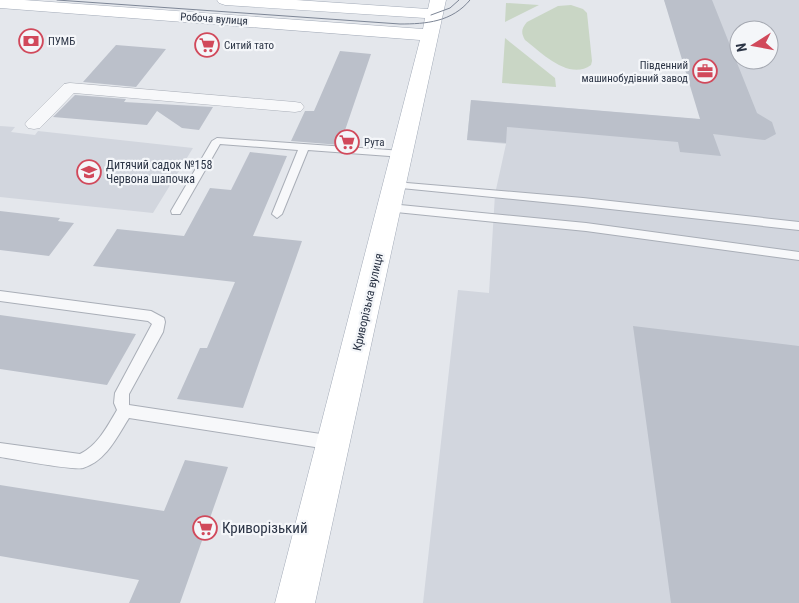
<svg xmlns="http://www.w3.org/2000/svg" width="799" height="603" font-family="'Roboto Condensed',sans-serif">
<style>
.built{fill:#d2d6de;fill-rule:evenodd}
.green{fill:#c9d6c5}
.building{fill:#bbc0ca}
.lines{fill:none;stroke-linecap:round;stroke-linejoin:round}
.service-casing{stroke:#a9aeb7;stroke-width:2}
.minor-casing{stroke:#a9aeb7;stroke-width:1}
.primary-casing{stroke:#a3abb8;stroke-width:1}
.service{fill:#f7f8fa;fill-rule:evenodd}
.minor{fill:#f7f8fa;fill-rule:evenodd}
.primary{fill:#fff;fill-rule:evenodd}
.tram{stroke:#7d8696;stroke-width:1}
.labels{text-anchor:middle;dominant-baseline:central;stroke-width:4.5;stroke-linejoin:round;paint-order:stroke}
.far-street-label{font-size:11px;fill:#2b3445;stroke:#f4f6f9}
.far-poi-label{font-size:11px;fill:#2b3445;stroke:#f4f6f9;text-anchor:start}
.poi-label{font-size:12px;fill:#2b3445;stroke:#f4f6f9;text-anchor:start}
.street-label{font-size:12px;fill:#2b3445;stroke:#f4f6f9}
.near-poi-label{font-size:15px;fill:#2b3445;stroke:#f4f6f9;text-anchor:start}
</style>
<rect width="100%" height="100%" fill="#e4e7ec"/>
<path class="built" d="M664,0H799V603H423L458,290L489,293L495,194L506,144L467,140L471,100L708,120ZM739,30H769V60H739Z
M0,126L15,127L11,132L35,135L38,131L193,148L153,213L0,197Z"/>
<path class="green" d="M506,3L539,5L505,22Z
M571,5L583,9L587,13L592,61L591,65C569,81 542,53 525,40C521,33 521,29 527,22L558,6Z
M505,38L555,78L556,87L502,83Z"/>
<path class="building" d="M664,0H712L757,113L772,122L776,134L765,140L713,134L721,156L680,152L678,142L507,127L506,143L467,140L471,100L700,119Z
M116,45L166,49L136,87L83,82Z
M340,51L371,54L340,145L291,141L305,111H314Z
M75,95L126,99L124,102L213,107L199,130L182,128L157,111L147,125L53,117Z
M250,152L287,156L253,236L302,241L243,408L177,399L200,348H207L235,282L93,266L117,229L184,236L210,188L231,190Z
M0,211L60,218L58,221L74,223L49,256L0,250Z
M0,315L136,334L107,385L0,369Z
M633,326L799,346V603H671Z
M185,460L228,467L180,603H129L139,580L0,556V485L164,511Z"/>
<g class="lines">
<g class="service-casing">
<path id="service" d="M217,138L403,151L408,154L403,157L308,150L282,214L277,218L272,214L298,150L220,144L180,214H172L171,211L212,141Z
M395,182L583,198L799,222V230L583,206L391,187L390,185Z
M390,204L586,223L799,252V260L586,231L386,211L385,208Z
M0,291L151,311L164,318L165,322L163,332L129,394V405L334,436L339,438L342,443L339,448L334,450L129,418C117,437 106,461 83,468C75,471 14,459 0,457V443L80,454C98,445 107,427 117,410L114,403L115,393L152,324L148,321L0,301Z"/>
</g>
<g class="minor-casing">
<path id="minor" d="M70,83L295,102L301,103L304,107L301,111L295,112L74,93L40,128L34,129L28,128L25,124L28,120L64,84Z"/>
</g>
<g class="primary-casing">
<path id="primary" d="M0,0H24L423,29L425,18L225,5L219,3L217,0H296L428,9L430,0H446L315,603H275L420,40L0,8Z"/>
</g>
<use href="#service" class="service"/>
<use href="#minor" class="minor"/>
<use href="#primary" class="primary"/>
<path class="tram" d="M57,0L400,24C426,24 452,22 470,0
M431,15L450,8L459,0"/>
</g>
<defs>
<g id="bank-ring" transform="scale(1.25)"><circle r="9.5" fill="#f4f6f9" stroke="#d1495b" stroke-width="1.5"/><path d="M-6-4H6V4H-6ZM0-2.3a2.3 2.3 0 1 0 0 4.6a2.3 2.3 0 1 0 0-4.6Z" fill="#d1495b"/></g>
<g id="supermarket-ring" transform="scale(1.25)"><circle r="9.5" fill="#f4f6f9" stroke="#d1495b" stroke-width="1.5"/><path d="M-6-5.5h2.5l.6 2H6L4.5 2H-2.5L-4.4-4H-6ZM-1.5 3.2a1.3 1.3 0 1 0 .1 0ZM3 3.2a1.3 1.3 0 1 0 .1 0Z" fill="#d1495b"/></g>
<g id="office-ring" transform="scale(1.25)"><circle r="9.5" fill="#f4f6f9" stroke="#d1495b" stroke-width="1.5"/><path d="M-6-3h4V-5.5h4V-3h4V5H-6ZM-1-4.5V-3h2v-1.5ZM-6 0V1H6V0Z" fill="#d1495b"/></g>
<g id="school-ring" transform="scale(1.25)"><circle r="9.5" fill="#f4f6f9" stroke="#d1495b" stroke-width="1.5"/><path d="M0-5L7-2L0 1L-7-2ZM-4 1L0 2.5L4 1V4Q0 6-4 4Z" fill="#d1495b"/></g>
</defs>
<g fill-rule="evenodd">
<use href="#bank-ring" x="31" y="41"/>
<use href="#supermarket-ring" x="207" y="45"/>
<use href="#office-ring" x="705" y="71"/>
<use href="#supermarket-ring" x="347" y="142"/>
<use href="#school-ring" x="89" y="172"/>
<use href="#supermarket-ring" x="205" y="528"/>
</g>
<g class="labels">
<g class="far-street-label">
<text transform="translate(214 19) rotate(4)">Робоча вулиця</text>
</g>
<g class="far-poi-label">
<text x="48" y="41">ПУМБ</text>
<text x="224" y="45">Ситий тато</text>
<text x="688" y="65" text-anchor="end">Південний<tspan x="688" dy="13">машинобудівний завод</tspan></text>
<text x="364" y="142">Рута</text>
</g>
<g class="poi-label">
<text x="106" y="165">Дитячий садок №158<tspan x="106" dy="14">Червона шапочка</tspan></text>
</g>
<g class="street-label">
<text transform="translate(368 302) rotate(-77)">Криворізька вулиця</text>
</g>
<g class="near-poi-label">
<text x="222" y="528">Криворізький</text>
</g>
</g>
<g transform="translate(754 45) rotate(259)"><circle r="24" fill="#f4f6f9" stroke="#a4a8b1"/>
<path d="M0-4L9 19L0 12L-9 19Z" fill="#d1495b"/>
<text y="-8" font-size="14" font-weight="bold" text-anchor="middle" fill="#2b3445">N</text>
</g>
</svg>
